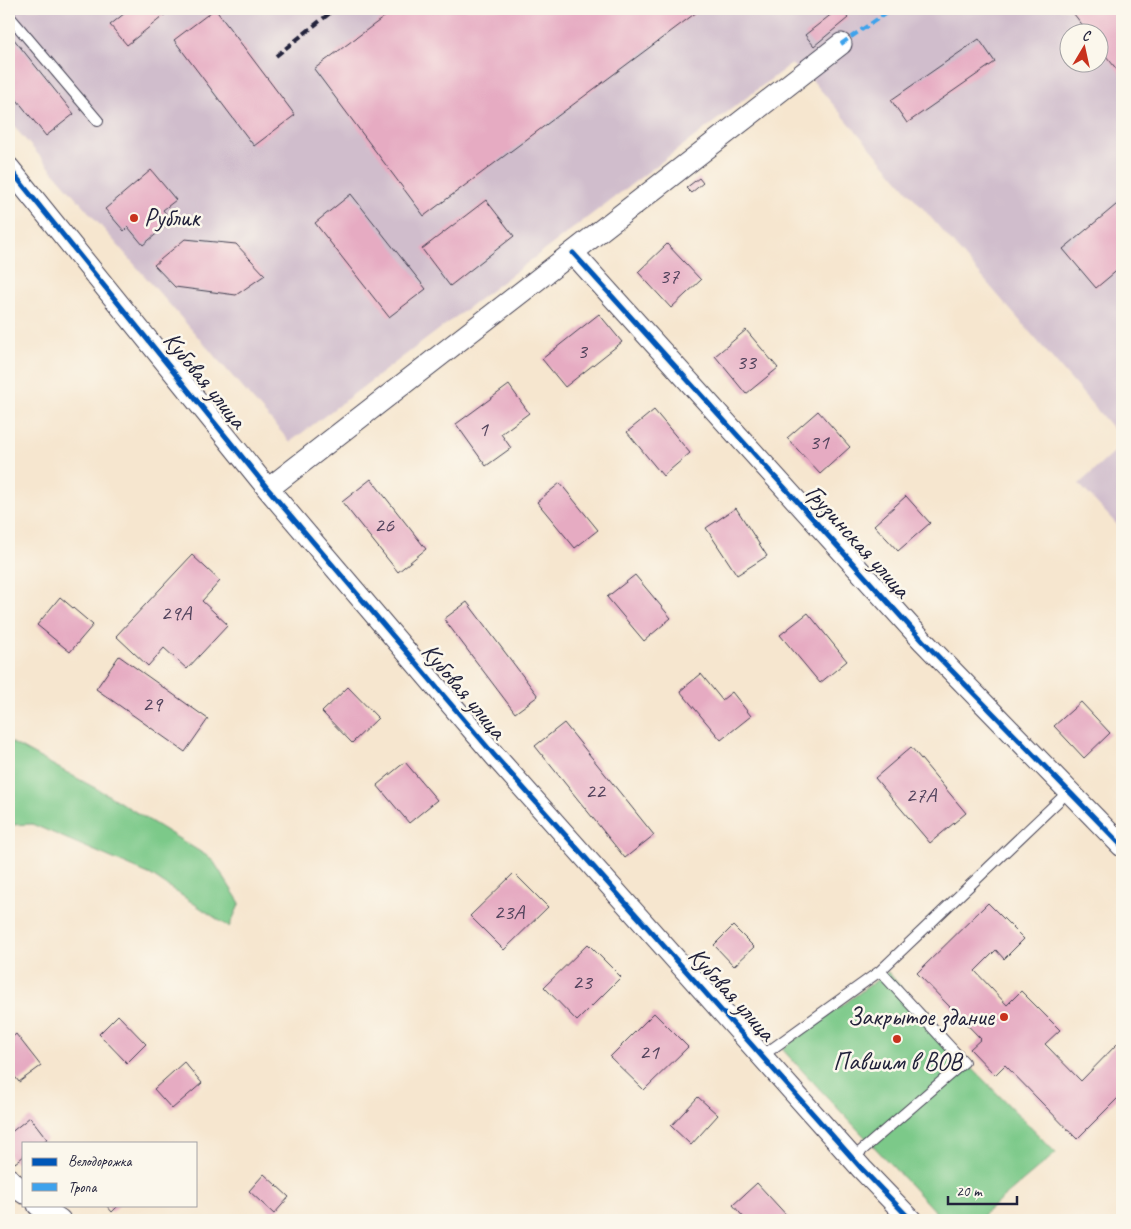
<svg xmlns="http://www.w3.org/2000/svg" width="1131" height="1229" font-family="Caveat,sans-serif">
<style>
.industrial{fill:#d0bdcc;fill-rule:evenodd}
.green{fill:#7cc989;stroke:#4f7662}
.building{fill:#e6abc2}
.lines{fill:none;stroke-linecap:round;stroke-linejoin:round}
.service-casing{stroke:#423f51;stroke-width:12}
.minor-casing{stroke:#423f51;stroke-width:23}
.service{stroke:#fff;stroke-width:10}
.minor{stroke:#fff;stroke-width:21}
.rail{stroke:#22223b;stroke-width:4;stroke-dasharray:8 4;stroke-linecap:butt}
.quiet{stroke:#3ea2ec;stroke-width:4;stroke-dasharray:8 4;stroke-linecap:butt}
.cycleway-casing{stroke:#fbf7ec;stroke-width:8}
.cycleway{stroke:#0057b8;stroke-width:5}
.poi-dot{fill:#c8321e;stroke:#fbf7ec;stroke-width:2}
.labels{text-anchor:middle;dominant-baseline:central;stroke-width:5;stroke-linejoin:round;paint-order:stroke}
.number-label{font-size:22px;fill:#53445d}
.poi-label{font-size:25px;fill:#22223b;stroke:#fbf7ec;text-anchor:start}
.street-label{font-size:25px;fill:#22223b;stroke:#fbf7ec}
</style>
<rect width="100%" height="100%" fill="#fbf7ec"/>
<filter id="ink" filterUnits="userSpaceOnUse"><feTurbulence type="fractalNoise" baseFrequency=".02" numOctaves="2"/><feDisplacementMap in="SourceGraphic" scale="10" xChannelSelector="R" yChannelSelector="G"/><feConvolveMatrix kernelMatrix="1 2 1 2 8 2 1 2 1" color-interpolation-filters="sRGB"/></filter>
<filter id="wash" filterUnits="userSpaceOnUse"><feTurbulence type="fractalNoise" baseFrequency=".0096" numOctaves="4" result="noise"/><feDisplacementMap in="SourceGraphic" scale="20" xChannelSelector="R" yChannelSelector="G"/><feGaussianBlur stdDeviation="1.12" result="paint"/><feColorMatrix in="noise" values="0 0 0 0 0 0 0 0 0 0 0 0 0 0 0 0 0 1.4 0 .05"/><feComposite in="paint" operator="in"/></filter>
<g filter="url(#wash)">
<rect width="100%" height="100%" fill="#f6e6cf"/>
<path class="industrial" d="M9,9H1122V439L812,80L791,64L290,442L9,121ZM1068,32H1098V62H1068Z
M1122,445V530L1079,484Z"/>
<path class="green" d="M9,741L108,795L212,859L240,903L229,927L151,875L32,824L9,825Z
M888,972L972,1068L1056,1153L977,1220H943L782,1049Z"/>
<g id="blocks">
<path class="building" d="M130,9H172L127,45L110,25Z
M215,9L295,115L254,146L174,40Z
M395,9H701L424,216L314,69Z
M838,9H841L848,18L814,46L805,35Z
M1070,9H1122V76L1098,46V32H1088Z
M9,33L74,114L46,136L9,90Z
M979,39L995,62L907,123L891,100Z
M151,170L176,200L163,210L172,221L143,245L128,227L124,231L105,209Z
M699,178L703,183L691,193L686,188Z
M351,194L426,289L389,317L315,223Z
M486,200L514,236L450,286L422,249Z
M1122,200V270L1120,268L1096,288L1063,249Z
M185,239L236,244L265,275L236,295L175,287L154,265Z
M667,244L701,280L671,308L638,272Z
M599,314L622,342L565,387L542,359Z
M746,330L778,368L746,394L715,356Z
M509,385L529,413L501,434L511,448L486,466L456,424Z
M654,410L690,453L663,476L627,432Z
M818,411L850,447L820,474L787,438Z
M371,479L426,549L398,572L342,502Z
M560,483L598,530L575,548L537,502Z
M906,496L930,523L898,551L874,525Z
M736,508L767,556L737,575L706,528Z
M192,555L220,581L202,601L228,625L187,669L164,648L148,666L116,636Z
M635,575L671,618L644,641L607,597Z
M60,597L93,625L70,652L37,625Z
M467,602L538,696L515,713L444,619Z
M808,613L847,661L820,683L780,635Z
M119,656L208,719L185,752L96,689Z
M701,674L722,700L732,692L751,716L721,740L680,691Z
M348,687L378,718L352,743L322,712Z
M1081,702L1110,733L1084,758L1054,726Z
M564,723L654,835L625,858L535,746Z
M911,747L966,813L930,843L875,778Z
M405,762L437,800L409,823L377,785Z
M514,873L548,907L504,950L470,916Z
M988,903L1024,939L1004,959L996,950L975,971L1007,1005L1021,991L1060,1030L1045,1044L1081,1081L1119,1042L1122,1045V1094L1077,1139L1005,1065L995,1075L970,1049L981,1039L917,973Z
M733,926L754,947L734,966L714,945Z
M588,944L621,977L577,1021L544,987Z
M654,1013L688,1047L644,1090L610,1057Z
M118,1015L146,1044L127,1063L99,1034Z
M16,1034L41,1066L19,1082L9,1069V1040Z
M184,1062L202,1083L172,1109L154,1089Z
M698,1097L718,1115L691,1145L671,1126Z
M30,1117L47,1139L42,1143H24V1156L15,1163L9,1155V1134Z
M264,1174L289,1197L274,1214L249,1191Z
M757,1183L790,1219L789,1220H746L733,1205Z
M106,1205H119L112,1212Z"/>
</g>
</g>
<g filter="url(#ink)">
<use href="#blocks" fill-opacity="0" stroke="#423f51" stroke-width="1"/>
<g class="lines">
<g class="service-casing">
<path id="service" d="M9,16L98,121
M880,971L1069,791
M762,1056L880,971L964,1062L853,1158"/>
</g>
<g class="minor-casing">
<path id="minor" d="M9,168L268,489L495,756L862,1169L911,1220
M573,253L923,641L1122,846
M268,489L841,44
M9,1179L24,1193
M38,1205L60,1220"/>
</g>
<use href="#service" class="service"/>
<use href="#minor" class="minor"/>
<path class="rail" d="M276,56L335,9"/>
<path class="quiet" d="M841,44L892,9"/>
<g class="cycleway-casing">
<path id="cycleway" d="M9,168L268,489L495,756L862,1169L911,1220
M573,253L923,641L1122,846"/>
</g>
<use href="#cycleway" class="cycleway"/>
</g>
</g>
<g class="poi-dot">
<circle cx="134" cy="218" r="5"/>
<circle cx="1004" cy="1017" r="5"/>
<circle cx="897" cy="1039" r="5"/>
</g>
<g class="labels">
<g class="number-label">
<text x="669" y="276">37</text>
<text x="582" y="351">3</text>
<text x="746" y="362">33</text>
<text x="483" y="429">1</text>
<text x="819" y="442">31</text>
<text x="384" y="525">26</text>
<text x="176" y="613">29А</text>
<text x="152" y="704">29</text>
<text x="595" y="791">22</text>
<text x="921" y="795">27А</text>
<text x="509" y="912">23А</text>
<text x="582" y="982">23</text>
<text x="649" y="1052">21</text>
</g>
<g class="poi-label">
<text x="144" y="218">Рублик</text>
<text x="994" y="1017" text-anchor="end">Закрытое здание</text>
<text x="897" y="1062" text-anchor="middle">Павшим в ВОВ</text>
</g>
<g class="street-label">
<text transform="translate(205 380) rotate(51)">Кубовая улица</text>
<text transform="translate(858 541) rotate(48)">Грузинская улица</text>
<text transform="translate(464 691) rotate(50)">Кубовая улица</text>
<text transform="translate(732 994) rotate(48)">Кубовая улица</text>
</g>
</g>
<rect width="1131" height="1229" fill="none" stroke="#fbf7ec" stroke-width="30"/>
<rect x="22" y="1142" width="175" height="65" fill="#fbf7ec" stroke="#a4a2a5"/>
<rect x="32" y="1158" width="25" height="8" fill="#0057b8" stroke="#a4a2a5"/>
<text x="68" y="1166" font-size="15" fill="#22223b">Велодорожка</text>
<rect x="32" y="1183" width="25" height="8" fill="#3ea2ec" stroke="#a4a2a5"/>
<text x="68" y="1192" font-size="15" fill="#22223b">Тропа</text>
<g transform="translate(1084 48) rotate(9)"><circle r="24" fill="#fbf7ec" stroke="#a4a2a5"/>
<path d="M0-4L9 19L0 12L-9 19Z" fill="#c8321e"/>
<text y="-8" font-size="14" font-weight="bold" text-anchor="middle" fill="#22223b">С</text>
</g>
<path d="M948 1196v8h69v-8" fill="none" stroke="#22223b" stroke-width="2.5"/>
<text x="956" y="1196" font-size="15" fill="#22223b" stroke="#fbf7ec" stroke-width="4" paint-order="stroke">20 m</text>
</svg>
